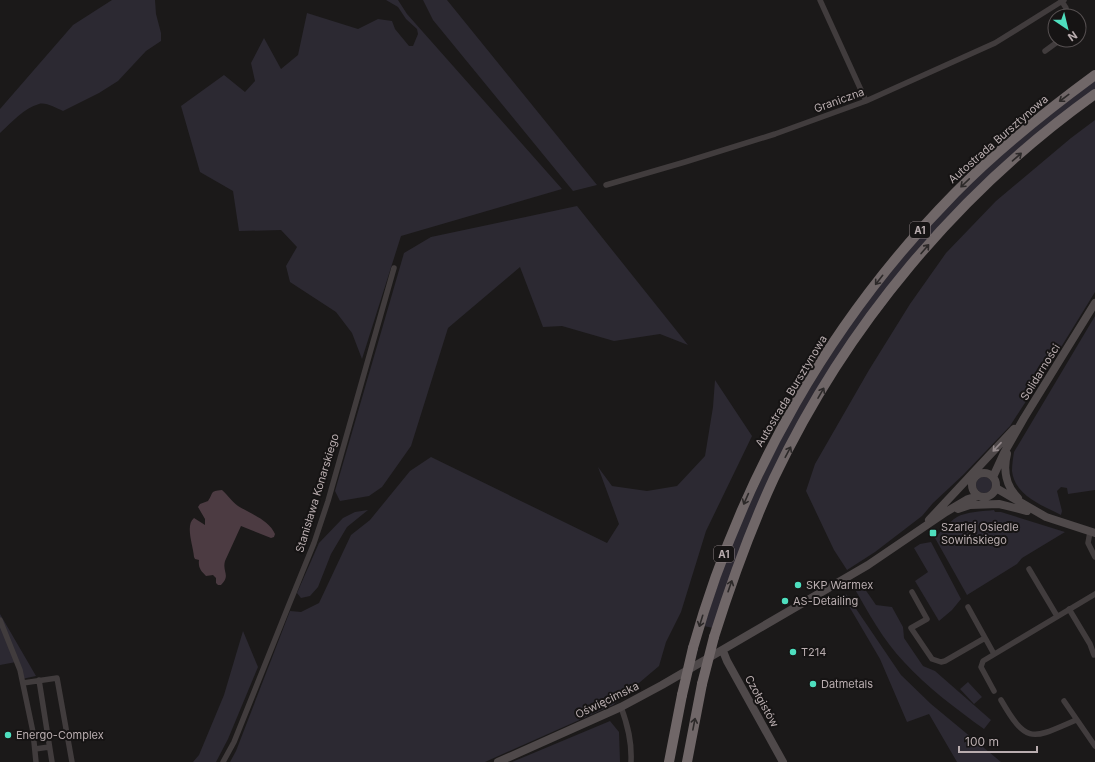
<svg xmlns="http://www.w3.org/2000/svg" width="1095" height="762" font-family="Inter,sans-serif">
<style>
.green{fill:#2c2932}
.water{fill:#4c3b42}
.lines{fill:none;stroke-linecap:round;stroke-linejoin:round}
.street{stroke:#413c3d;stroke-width:5.5}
.secondary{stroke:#4f494a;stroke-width:8}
.highway{stroke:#706768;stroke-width:10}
.highway-bridge{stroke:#706768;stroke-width:10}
.oneway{stroke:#2c2929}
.oneway2{stroke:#948a8c}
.poi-dot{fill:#4edebe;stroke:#161414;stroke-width:1.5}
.labels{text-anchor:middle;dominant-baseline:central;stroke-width:4;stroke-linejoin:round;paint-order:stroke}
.shield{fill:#161414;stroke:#887f80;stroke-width:1}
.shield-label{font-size:10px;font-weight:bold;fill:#b9adaf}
.street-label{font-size:11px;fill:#b9adaf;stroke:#161414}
.poi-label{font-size:11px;fill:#b9adaf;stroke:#161414;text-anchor:start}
</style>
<rect width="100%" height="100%" fill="#1b1919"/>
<path class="green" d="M112,0H155L156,14L161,33V41L146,51L118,81L99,93L63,111C56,108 46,102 39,104C24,108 11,123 0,133V109L73,25Z
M386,0H398L407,14L562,189L401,236L362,359L352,333L336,312L290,282L286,266L297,247L281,230L239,231L233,191L200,172L181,106L224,75L245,92L255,81L251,63L264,38L281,69L298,55L307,13L358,29L378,19L392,21L395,29L409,46H413L418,34L417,29L406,19L398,7Z
M423,0H447L597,185L573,191L433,20Z
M1095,79V90L970,195L814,397L713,628L704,626L734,537L788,423L851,323L913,244L964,189L1014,144Z
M1095,120V292L1063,344L1010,426L963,475L933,503L922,516L875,552L847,570L834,550L806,491L815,464L869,370L910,304L946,253L996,201L1071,138Z
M577,206L688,345L660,334L614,341L562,326L543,327L520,267L448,328L411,446L382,487L369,496L340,501L335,491L404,253L431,237Z
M1095,316V490L1068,494L1067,488L1061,487L1057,491L1062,511L1061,515C1042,505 1015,496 1012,471C1012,465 1013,458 1014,452Z
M715,380L752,436L706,531L681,612L666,642L659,666L613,705L485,762H230L236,751L290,611L301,612L319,603L351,535L370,520L410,471L431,457L607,543L619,524L598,467L612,486L647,491L677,486L705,456L713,407Z
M976 485a8 8 0 1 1 16 0a8 8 0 1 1-16 0Z
M368,510L347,527L331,554L318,587L310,596L301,598L297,593L319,543L343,518L355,512Z
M994,510L995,512H1001L1065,532L1022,558L1017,564L967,595L935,538C941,531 949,522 957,517C965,512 985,511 994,510Z
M931,542L961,599L952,610L939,621L915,581L928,572L914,548L920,544Z
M860,582L876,605L892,607L903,627L904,638L923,666L935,671L991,720L984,729C956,709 927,687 904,662C883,640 868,612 853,586Z
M846,594L901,675L931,704L1001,762H957L929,714L907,722L880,659L843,596Z
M0,614L36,676L22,679L16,662L0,665Z
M243,631L258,667L228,739L216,762H193L199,755L224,695Z
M968,682L982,697L974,704L960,689Z
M610,721L619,732L620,762H512Z"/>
<path class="water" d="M222,490C228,495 231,501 238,506C249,513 269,520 275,534L274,537L271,538L241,526L225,561C222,572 231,575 221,585H218L216,583V578L213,575L206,576C201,571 198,568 199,560L195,559L194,557C193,545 185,525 194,518L205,525V519L198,507L200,504L208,501C214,493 209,491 222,490Z"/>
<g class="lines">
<path class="street" d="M820,0L866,101
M1061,0L1066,8L1067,16
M1045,51L1060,40
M606,185L685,162L775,134L866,101L995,43L1064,0
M1090,532L1088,543L1095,557
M1029,569L1057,616
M912,592L927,619L911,628L932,659L941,662L945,661L985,638
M968,607L994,654
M1069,609L1090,644L1094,655
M0,620L20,670L33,732L36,762
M39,680L52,762
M23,683L57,678L72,762
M994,691L981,667L983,661L1095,594
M1001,700C1027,745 1032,739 1076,720
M1064,701L1095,746
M621,707C628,726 632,742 631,762
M35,749L49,747
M223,762L234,742L288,607L314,543L328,501L394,268"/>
<path class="secondary" d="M1007,454C1003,470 1006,486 1018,498
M972 485a12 12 0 1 1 24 0a12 12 0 1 1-24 0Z
M993,477L1004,453L1024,418L1095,303
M996,488L1046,517L1095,533
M958,509L970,505L999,504L1027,511
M929,520L1014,429
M723,651L727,661L783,762
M498,762L621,707L662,685L868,565L946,512L968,499L978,496"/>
<path class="highway" d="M714,637C731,583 750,530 774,478C846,326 958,192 1095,94
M693,648C741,477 830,320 955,193C998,149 1046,111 1095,75
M669,762L682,695
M687,762L702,684"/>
<path class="highway-bridge" d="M702,684L714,637
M682,695L693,648"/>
</g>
<defs><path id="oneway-shaft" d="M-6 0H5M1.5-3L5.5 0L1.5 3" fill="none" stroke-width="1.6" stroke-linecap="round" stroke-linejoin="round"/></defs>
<g class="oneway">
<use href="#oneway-shaft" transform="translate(1064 98) rotate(143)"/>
<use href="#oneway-shaft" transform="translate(1017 157) rotate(-41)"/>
<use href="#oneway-shaft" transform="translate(965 183) rotate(136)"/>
<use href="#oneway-shaft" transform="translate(925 249) rotate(-49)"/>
<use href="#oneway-shaft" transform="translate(879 280) rotate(128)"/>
<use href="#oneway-shaft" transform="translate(821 393) rotate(-60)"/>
<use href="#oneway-shaft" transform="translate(788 452) rotate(-62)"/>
<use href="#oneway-shaft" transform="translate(746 499) rotate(114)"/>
<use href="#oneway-shaft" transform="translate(730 586) rotate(-71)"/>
<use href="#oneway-shaft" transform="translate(701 621) rotate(107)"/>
<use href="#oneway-shaft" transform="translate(694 724) rotate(-79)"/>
</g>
<use class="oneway2" href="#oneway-shaft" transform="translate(997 447) rotate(133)"/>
<g class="poi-dot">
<rect x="929" y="529" width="8" height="8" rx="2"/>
<circle cx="798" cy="585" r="4"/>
<circle cx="785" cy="601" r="4"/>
<circle cx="793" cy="652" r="4"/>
<circle cx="813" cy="684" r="4"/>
<circle cx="8" cy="735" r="4"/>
</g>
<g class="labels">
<g class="shield">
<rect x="910" y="222" width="20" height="16" rx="3"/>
<rect x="714" y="546" width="20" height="16" rx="3"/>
</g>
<g class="shield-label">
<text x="920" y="230">A1</text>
<text x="724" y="554">A1</text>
</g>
<g class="street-label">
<text transform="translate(839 100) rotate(-20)">Graniczna</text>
<text transform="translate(998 139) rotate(-41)">Autostrada Bursztynowa</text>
<text transform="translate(1040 372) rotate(-58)">Solidarności</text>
<text transform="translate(791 391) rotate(-59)">Autostrada Bursztynowa</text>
<text transform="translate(317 493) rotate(-73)">Stanisława Konarskiego</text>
<text transform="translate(607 700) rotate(-26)">Oświęcimska</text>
<text transform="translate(762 701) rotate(61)">Czołgistów</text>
</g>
<g class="poi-label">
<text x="941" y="527">Szarlej Osiedle<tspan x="941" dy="13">Sowińskiego</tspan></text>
<text x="806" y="585">SKP Warmex</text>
<text x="793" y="601">AS-Detailing</text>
<text x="801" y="652">T214</text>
<text x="821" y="684">Datmetals</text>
<text x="16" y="735">Energo-Complex</text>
</g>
</g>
<g transform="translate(1067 28) rotate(145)"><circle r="19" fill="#161414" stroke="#575152"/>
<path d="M0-3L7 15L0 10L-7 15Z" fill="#4edebe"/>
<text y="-6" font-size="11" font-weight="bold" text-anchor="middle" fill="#b9adaf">N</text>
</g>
<path d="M959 746v6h78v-6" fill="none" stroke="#b9adaf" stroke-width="2"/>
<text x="965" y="746" font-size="12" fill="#b9adaf" stroke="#161414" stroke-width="3" paint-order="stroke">100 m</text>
</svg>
